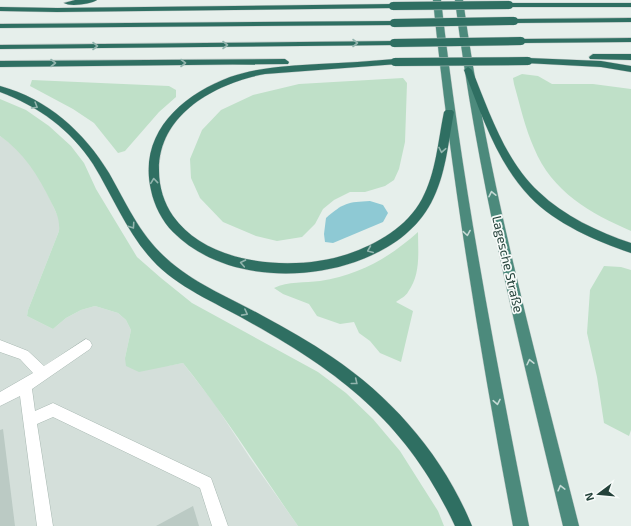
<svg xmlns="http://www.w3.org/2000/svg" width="631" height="526" font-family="'Exo 2',sans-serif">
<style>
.built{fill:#d4dfda}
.green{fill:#bfe0c8}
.water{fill:#8ec9d4}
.building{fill:#bbcac4}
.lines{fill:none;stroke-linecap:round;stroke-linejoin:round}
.service-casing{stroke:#a8b8b2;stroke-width:1}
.trunk-casing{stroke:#c2cac8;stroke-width:1}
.motorway-casing{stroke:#c2cac8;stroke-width:1}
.service{fill:#fff;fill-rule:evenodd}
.trunk{fill:#4c8a7c;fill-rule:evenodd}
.motorway{fill:#2f6f62;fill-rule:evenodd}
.motorway-bridge-casing{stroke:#c2cac8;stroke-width:9;stroke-linecap:butt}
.motorway-bridge{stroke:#2f6f62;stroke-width:8}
.oneway{stroke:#93b5ae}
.oneway2{stroke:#c4d9d4}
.labels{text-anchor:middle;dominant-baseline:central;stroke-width:3.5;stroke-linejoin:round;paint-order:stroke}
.street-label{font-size:13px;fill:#24423a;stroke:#f7fbf9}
</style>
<rect width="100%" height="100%" fill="#e6efeb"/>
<path class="built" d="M0,136L14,146L27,160L41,180L60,221L59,231L28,310L27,316L53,329L66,318L81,310L95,306L118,313L126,320L131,330L125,358L167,366L183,363L214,403L250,458L298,526H0Z"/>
<path class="green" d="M522,74L538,76L552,84H593L631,89V231C590,213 552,192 534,148C525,128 520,105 514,84L513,78Z
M403,78L407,83L405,142L399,169L394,180L385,186L365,192H350L334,200L323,209L315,224L302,237L277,241L256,236L223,222L200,198L191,178L190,159L202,130L221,110L253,95L299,84Z
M32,80L169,86L176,90V97L159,112L125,151L118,153L94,123L73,109L30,86Z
M0,99L26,110L49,126L71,146L84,163L96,189L137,257L161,278L192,303L318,372L346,393L373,419L400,451L438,511L444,526H298C260,472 225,415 183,363L139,372L126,366L125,358L131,330L126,320L118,313L95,306L81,310L66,318L53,329L27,316L28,310L59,231C60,219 56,212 51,202C38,175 24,153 0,136Z
M418,232C418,252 421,274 408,292C406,296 400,299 396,302L413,311L401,362L380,353L370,341L359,333L354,322L340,324L317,316L309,304L283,294L274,288C288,281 305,283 320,281C359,275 389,258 418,232Z
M604,266L621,267L631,270V430L629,436L604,423L597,377L587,333L590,290Z"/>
<path class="water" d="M370,201L383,205L388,213L383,222L333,243L325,242L324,234L326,218C343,203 348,202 370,201Z"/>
<path class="building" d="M3,429L15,526H0V430Z
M193,506L199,526H156Z"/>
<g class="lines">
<g class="service-casing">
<path id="service" d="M86,339L90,341L92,345L90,349L32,389L35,411L53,403L211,478L228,526H212L200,488L53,417L37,424L53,526H37L20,396L0,406V392L33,373L20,359L0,352V340L28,351L44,366Z"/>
</g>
<g class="trunk-casing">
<path id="trunk" d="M433,0H441C461,177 494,351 529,526H513C480,351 451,177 433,0Z
M455,0H463C487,178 535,352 579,526H563C521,352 477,178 455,0Z"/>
</g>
<g class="motorway-casing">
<path id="motorway" d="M75,0H97C91,4 70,7 64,3Z
M506,3H631V7H506Z
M393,4H396V8L57,12L0,11V7L57,8Z
M631,18V22L514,23L510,21L514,19Z
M394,21H397V25L0,28V24Z
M631,38V42L521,43L517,41L521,39Z
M394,41L398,43L397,45L0,49V45Z
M593,54H631V60L590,59L589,57Z
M528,58L601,61L631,66V72L601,67L525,63L524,61L525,59Z
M285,59L289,62L288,64L0,67V61Z
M395,59L399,62L398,64L265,74C216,83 158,114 159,171C159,187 164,203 173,216C208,266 295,272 348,254C377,244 407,227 422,199C436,173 438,141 444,112L446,110H452L454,112C448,143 446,175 431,203C415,233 386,251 355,262C297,282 219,278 173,232C162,221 154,205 151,190C138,133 182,95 230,77C259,67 289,66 319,64C345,63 370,61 395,59Z
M468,67L472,70C489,111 505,161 539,192C564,216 598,232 631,243V253C596,241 556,224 530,197C497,163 481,113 464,70Z
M0,86C48,99 84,132 109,173C126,203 140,235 166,258C194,284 231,298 263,316C287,329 310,342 332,357C393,398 444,457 472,526H455C409,427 346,376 253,324C221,305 184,291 157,265C128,236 114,198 93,164C71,130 38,106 0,92Z"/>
</g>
<use href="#service" class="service"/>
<use href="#trunk" class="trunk"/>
<use href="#motorway" class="motorway"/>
<g class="motorway-bridge-casing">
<path id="motorway-bridge" d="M393,6L509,5
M394,23L514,21
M394,43L521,41
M395,62L528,61"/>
</g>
<use href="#motorway-bridge" class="motorway-bridge"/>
</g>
<defs><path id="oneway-chevron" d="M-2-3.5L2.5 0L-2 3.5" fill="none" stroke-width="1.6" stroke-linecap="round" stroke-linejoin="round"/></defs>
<g class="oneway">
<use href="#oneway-chevron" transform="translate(355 43)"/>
<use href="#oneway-chevron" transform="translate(225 45)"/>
<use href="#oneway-chevron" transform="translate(95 46)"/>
<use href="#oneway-chevron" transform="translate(53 63)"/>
<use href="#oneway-chevron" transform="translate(183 63)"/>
<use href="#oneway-chevron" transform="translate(35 106) rotate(31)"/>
<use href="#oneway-chevron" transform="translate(442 150) rotate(101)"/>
<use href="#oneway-chevron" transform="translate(154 181) rotate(-96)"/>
<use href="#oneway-chevron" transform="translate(132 226) rotate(56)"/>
<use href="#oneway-chevron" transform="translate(370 250) rotate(157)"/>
<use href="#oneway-chevron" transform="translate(243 263) rotate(-169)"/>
<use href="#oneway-chevron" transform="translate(245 313) rotate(28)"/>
<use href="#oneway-chevron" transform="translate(355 382) rotate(39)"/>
</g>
<g class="oneway2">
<use href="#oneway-chevron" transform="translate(492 194) rotate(-102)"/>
<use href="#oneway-chevron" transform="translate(467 233) rotate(81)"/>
<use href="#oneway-chevron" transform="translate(530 362) rotate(-103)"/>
<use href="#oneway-chevron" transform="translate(497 402) rotate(79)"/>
<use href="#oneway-chevron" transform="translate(561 488) rotate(-104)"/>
</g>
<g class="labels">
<g class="street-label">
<text transform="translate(508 264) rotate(77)">Lagesche Straße</text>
</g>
</g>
<g transform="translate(599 494) rotate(254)" stroke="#f7fbf9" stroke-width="3" paint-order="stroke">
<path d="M0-3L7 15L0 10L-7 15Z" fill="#24423a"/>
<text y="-6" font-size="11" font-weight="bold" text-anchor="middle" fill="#24423a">N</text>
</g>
</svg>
